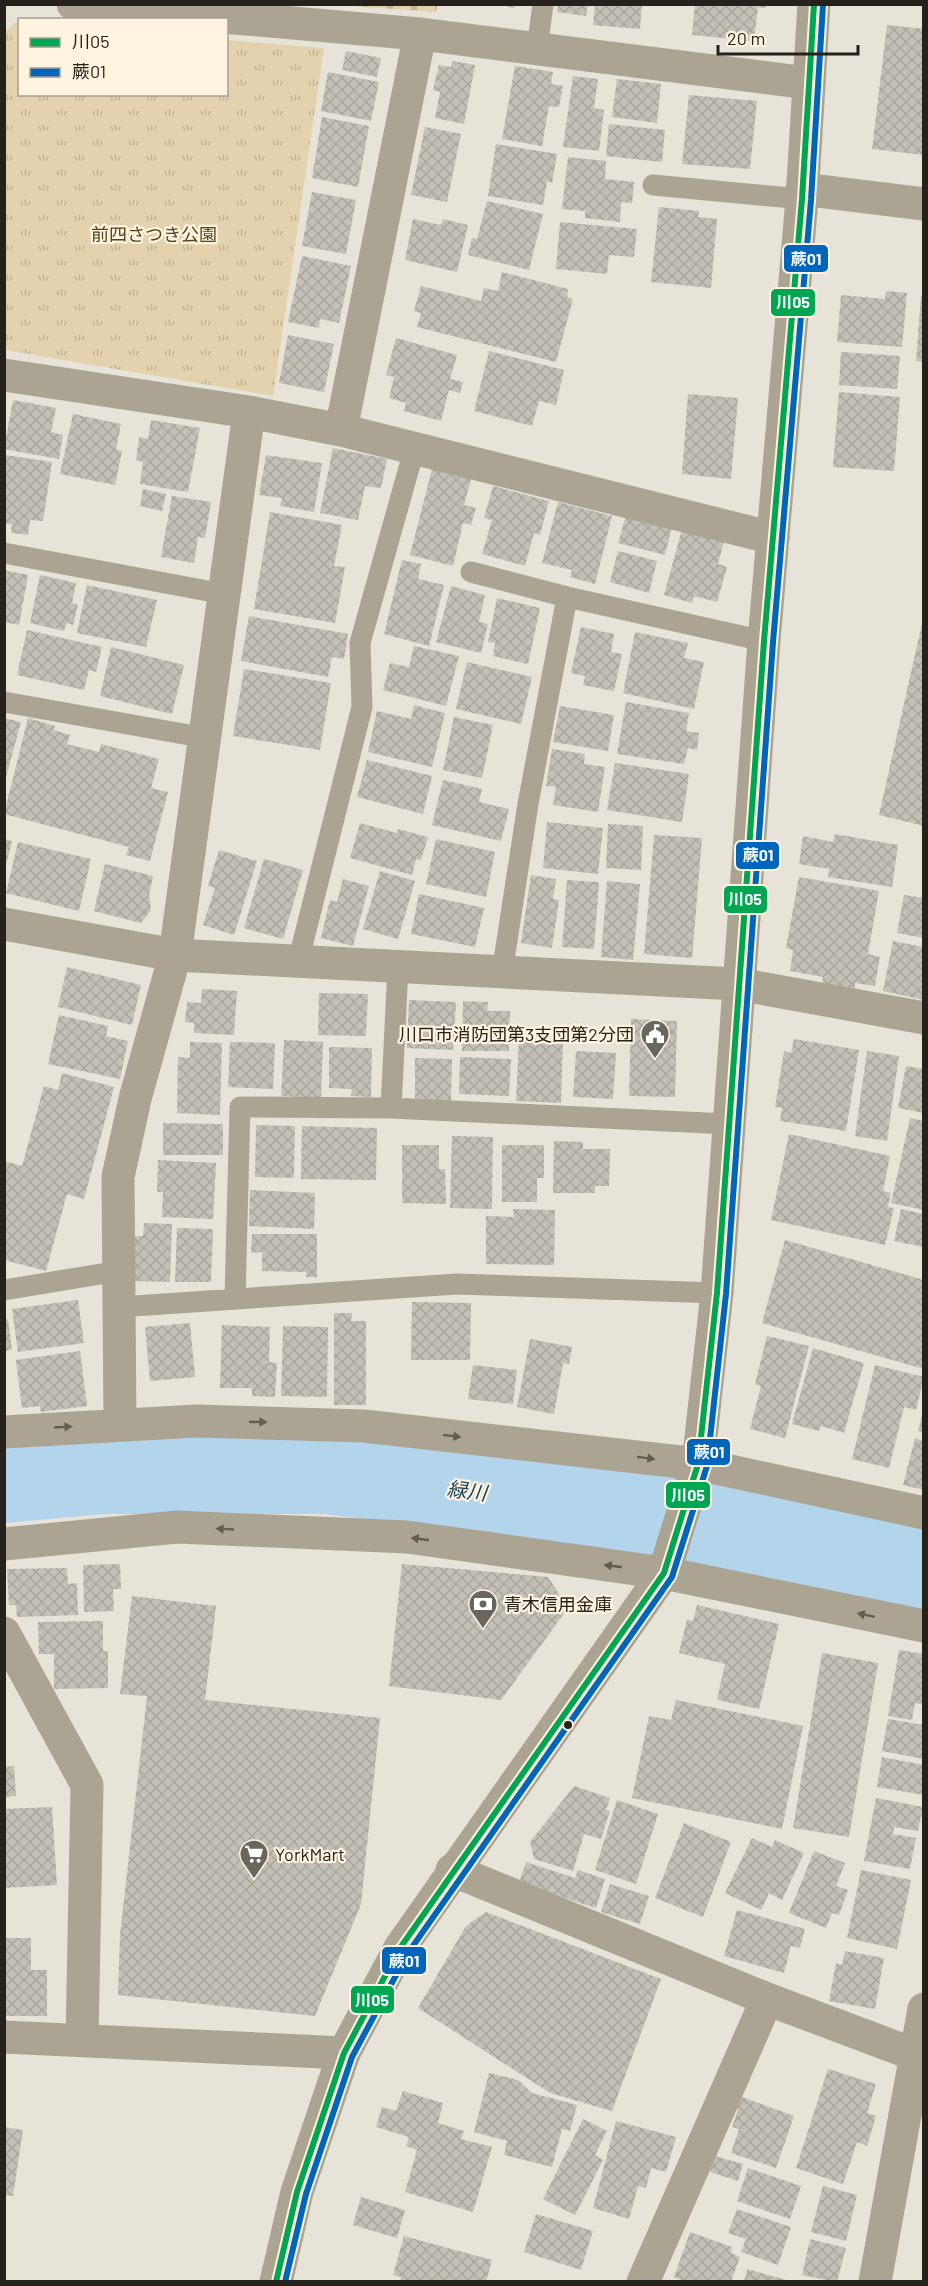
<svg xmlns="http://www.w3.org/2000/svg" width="928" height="2286" font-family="Barlow,'Noto Sans JP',sans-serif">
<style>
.cemetery{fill:url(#cemetery-stones)}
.park{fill:url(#park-tufts)}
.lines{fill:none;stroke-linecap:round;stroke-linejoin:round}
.river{stroke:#b3d5ec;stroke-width:84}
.building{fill:url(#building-cross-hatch)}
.service{stroke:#aca493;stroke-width:21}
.minor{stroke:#aca493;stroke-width:33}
.tertiary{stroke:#aca493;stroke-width:33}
.bus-1-casing{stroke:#fdf3df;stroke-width:10}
.bus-2-casing{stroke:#fdf3df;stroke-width:10}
.bus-1{stroke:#00a651;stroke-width:6}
.bus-2{stroke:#0065bd;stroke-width:6}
.oneway{fill:#625c51}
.bus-dot{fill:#26221b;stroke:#fdf3df;stroke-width:2}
.labels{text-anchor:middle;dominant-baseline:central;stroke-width:4.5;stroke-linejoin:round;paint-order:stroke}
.park-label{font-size:18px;fill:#55441b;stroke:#fdf3df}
.poi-label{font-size:18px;fill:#26221b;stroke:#fdf3df;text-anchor:start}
.water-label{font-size:20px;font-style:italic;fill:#194059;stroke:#fdf3df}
.line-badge{stroke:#fdf3df;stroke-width:2}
.badge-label{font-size:16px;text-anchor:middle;font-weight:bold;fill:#fff}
</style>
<defs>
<pattern id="cemetery-stones" width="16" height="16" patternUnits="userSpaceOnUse" patternTransform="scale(1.5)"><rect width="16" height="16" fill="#e3d2ad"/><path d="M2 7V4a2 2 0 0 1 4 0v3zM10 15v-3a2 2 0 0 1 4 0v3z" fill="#c3b494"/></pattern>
<pattern id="park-tufts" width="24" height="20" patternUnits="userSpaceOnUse" patternTransform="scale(1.5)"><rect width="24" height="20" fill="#e3d2ad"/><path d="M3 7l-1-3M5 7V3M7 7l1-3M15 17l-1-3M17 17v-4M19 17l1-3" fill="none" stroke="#c3b494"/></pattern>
<pattern id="building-cross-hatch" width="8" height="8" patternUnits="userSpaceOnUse" patternTransform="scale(1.5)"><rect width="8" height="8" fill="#c4c0b8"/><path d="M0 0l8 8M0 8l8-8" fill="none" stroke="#a8a59e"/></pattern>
</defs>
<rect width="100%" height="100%" fill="#e8e3d8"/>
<path class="cemetery" d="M337,5H437L436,12Z"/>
<path class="park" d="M16,22L19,23L20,94H226L227,40L324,48L273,396L5,350L4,32Z"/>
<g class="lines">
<path class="river" d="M4,1481L104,1472H327L647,1513L924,1569"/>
</g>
<path class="building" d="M499,4H514V8Z
M558,4H588L586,16L557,12Z
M595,4H642L640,29L593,25Z
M695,4H766V8L758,7L754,41L692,35Z
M887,25L924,29V155L872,149Z
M346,51L381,58L377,77L342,70Z
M453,61L475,65L464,124L435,118L440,92L433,90L439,65L451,67Z
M515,66L553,72L551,84L563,86L559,107L549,106L542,146L502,139Z
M328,72L379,82L371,121L321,111Z
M573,76L598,79L594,108L604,110L599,151L563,147Z
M617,79L661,84L657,123L612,117Z
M689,95L757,101L750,169L682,164Z
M322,117L369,126L358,187L312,178Z
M609,124L665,130L662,162L606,156Z
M425,127L461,134L447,202L411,195Z
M496,144L557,154L552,183L547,181L543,205L488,196Z
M568,157L606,161L605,179L634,182L632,203L621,202L620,222L585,218V211L562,209Z
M312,192L356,200L346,254L302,246Z
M487,201L543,214L529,270L468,255L472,238L477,239Z
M659,207L699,211L698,217L717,219L711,288L651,282Z
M413,219L441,225L443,219L468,225L457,272L405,260Z
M560,222L637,229L634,257L609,255L607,274L556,269Z
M302,256L351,266L339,323L320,319L319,328L288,322Z
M502,272L568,289L567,297L573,299L556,362L417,327L421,313L414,311L421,286L481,301L484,288L498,291Z
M886,291L907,293L902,347L837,342L841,295L885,299Z
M921,296L924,297V362L916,361Z
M288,335L334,344L324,392L279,383Z
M396,338L457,355L450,379L463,382L460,393L449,390L441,421L404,411L406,403L389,398L394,377L386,375Z
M489,351L564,370L556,405L539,401L532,426L474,411Z
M841,352L900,356L897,389L839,385Z
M839,392L900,397L894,471L833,467Z
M688,394L738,398L731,479L682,474Z
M13,400L56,408L51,432L63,435L59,459L4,449Z
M73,414L121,424L116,449L122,451L115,485L60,474Z
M151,420L200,428L188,492L140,484L143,462L136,460L139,437L148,439Z
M333,448L387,459L381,488L365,486L358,520L320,513Z
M5,455L52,462L43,521L30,520L28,535L11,533L12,524L4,523Z
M266,455L322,463L314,512L280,506L282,498L259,495Z
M432,469L471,479L464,505L476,508L471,525L463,523L453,566L410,555Z
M493,486L549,501L540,535L534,533L525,566L482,554L492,520L484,518Z
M143,489L166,494L162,511L140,506Z
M172,496L211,502L205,538L198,537L194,563L161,557Z
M558,502L612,516L595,584L570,577L572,570L542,563Z
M270,512L342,525L334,566L345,567L335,623L254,609Z
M626,515L672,527L665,555L618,543Z
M682,529L724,541L718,564L727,567L717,602L694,596L692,603L664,595Z
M618,551L657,561L649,593L610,582Z
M402,560L421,564L418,579L444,585L429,646L384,634Z
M4,570L28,575L19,625L4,622Z
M40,575L76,583L72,603L78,605L73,625L67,623L64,631L30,623Z
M87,585L157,600L146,647L77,633Z
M451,586L485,595L479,622L488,624L481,653L436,642Z
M497,598L540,608L528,664L493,656L495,643L488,642Z
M249,616L348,634L344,659L332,657L328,677L241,661Z
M923,619H924V826L879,815Z
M581,627L614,634L611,652L622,654L614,691L583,685L585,676L571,673Z
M27,630L102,647L96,672L89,670L84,690L17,675Z
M635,632L688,643L684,658L704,662L694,709L623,693Z
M414,646L459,656L446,706L383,690L390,663L409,667Z
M111,647L184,665L172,714L100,696Z
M467,662L532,677L521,724L456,709Z
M244,669L331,683L320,750L233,736Z
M626,702L689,713L686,731L699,733L697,750L688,748L684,764L617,754Z
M414,705L445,713L432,767L368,752L377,711L411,719Z
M560,706L614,715L608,751L553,742Z
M454,717L493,725L482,778L443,770Z
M4,718L21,722L5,781H4Z
M28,718L55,726L54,730L70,735L67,744L99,752L101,744L159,759L151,788L168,792L150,861L126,855L129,847L4,814Z
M552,749L585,754L584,764L605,767L598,812L553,805L556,787L546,786Z
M367,760L432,776L423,814L357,797Z
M615,763L689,774L682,822L607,810Z
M443,780L482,789L479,802L509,809L501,841L432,825Z
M547,822L603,828L598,874L543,868Z
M360,823L397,833L398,829L428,837L421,860L416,859L412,875L350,858Z
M608,824L643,826L641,870L606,868Z
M835,834L898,845L892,887L828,877L829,869L799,864L803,836L833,842Z
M654,835L702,838L692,958L644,954Z
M4,839L12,841L5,869H4Z
M436,839L495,852L486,897L426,884Z
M18,842L91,859L79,911L6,893Z
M219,850L257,861L234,935L203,925L215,888L208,886Z
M264,859L303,870L283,939L244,928Z
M105,864L153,876L149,895L151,910L141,923L94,911Z
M380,871L415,881L398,939L363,929Z
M531,875L556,879L553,899L559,900L552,948L521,943Z
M799,877L879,891L868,954L880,957L875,986L855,983V992L822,986L823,977L790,971L793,950L786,948Z
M343,879L369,886L353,946L321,938L330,900L337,902Z
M567,880L599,882L594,949L562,947Z
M607,881L640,884L633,960L601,957Z
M419,894L484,908L475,947L411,934Z
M904,895L924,898V938L897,933Z
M893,941L924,947V1000L883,991Z
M67,967L141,985L132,1025L58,1007Z
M202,989L237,991L234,1035L194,1033V1023L185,1022L187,1002L201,1003Z
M319,993L368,994L366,1036L318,1035Z
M409,1000L456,1002L453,1050L407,1048Z
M463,1001L488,1002L487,1011H510L509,1051H462Z
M59,1015L108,1026L106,1036L128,1041L120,1079L48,1064Z
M631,1019L677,1021L675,1097L629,1096Z
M519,1038L563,1040L561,1103L516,1101Z
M794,1039L859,1050L846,1131L780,1121L782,1108L775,1107L784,1051L791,1053Z
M284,1040L323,1042L321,1098L281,1096Z
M190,1042L222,1043L220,1115L177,1113L178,1057L190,1058Z
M230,1042L275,1043L273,1089L228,1087Z
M329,1047L372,1048L371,1097L351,1096L352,1089L329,1088Z
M576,1051L616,1053L613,1099L573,1097Z
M867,1051L899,1056L887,1141L855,1136Z
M460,1057L511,1059L509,1096L459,1094Z
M415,1058L452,1059L451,1101L415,1100Z
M906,1066L924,1069V1113L898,1108Z
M62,1073L114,1087L84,1199L67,1194L46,1271L4,1260V1161L22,1166L44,1086L58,1090Z
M910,1118L924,1121V1210L891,1203Z
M163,1123L223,1124V1155H163Z
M256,1125L295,1126L294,1178L255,1177Z
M302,1126L377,1128L376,1180L301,1179Z
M789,1134L890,1156L883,1191L891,1193L888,1207L894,1208L885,1245L771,1220Z
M452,1136L493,1137L492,1209L450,1208Z
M554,1141L583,1142V1149H610L609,1186H595V1193H553Z
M402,1145H439V1169H445L446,1204L402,1203Z
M502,1145H544V1178H537V1202H502Z
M158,1160L216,1163L213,1219L162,1217L163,1192H157Z
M250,1190L315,1193L314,1229L249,1226Z
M513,1209L555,1210L554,1265L486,1264V1216L514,1217Z
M901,1209L924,1214V1247L894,1241Z
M144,1223L172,1224L170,1282L134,1281L135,1236H143Z
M177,1228L213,1229L211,1282H175Z
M252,1234H317V1277H306V1272L262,1271V1252L251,1253Z
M785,1240L924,1280V1369L762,1323Z
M78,1300L84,1343L18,1352L12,1309Z
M412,1302L471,1303L470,1360H411Z
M334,1313H352L351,1321H366V1405H334Z
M4,1319H8L12,1350L4,1351Z
M190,1323L195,1377L150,1381L145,1327Z
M222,1325L270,1327L269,1362L277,1363L275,1397L252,1396V1388H220Z
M283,1326L328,1327L327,1397L281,1396Z
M767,1336L809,1346L785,1438L750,1429L761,1386L755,1384Z
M530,1339L572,1347L569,1364L563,1363L554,1414L517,1407Z
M813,1348L864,1363L844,1433L821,1426L819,1431L792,1424Z
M80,1351L87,1406L41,1412L40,1406L22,1408L16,1360Z
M473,1365L517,1370L513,1404L468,1399Z
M875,1365L924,1377L916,1410L904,1407L889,1468L852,1459Z
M923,1411H924V1432L918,1431Z
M915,1438L924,1441V1490L903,1485Z
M120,1564L121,1589H113L114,1611L84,1612L83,1565Z
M402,1564L548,1577L568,1608L501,1700L389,1686Z
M67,1568L68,1584L77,1583L78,1615L17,1617L16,1605H9L7,1569Z
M132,1596L216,1606L205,1700L380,1718L361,1904L315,2016L118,1995L120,1935L147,1696L120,1694Z
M697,1605L779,1624L759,1709L717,1700L725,1664L679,1653L687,1619L693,1621Z
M103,1621V1651H108V1688L54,1689V1654H39L38,1622Z
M899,1650L924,1654V1705L915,1703L912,1720L888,1716Z
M822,1653L878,1663L849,1837L793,1828Z
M676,1700L803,1726L782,1829L632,1798L649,1716L671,1720Z
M888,1719L924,1725V1759L882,1751Z
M882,1757L924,1765L923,1795L877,1787Z
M14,1766L16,1796L4,1797V1767Z
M574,1786L610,1798L606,1810L610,1811L601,1839L584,1834L573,1871L534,1859L530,1842Z
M876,1798L923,1807L918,1831L894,1827L893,1834L916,1838L910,1869L864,1861Z
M617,1800L658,1814L636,1884L595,1870Z
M52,1807L57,1885L4,1888V1809Z
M684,1823L731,1842L703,1917L655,1898Z
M752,1838L772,1847L775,1840L804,1853L782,1900L769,1893L761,1910L725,1893Z
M814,1851L845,1863L836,1886L848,1890L839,1915L832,1913L826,1928L789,1913Z
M526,1862L575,1878L578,1870L605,1879L596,1908L519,1883Z
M861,1870L911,1880L897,1949L847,1938Z
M610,1884L649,1896L640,1924L601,1912Z
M737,1910L805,1929L800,1948L791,1946L784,1973L724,1956Z
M486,1912L661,1979L612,2111L550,2093L418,2008L466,1926Z
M4,1938H31V1970H47V2016H4Z
M845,1951L884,1958L875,2009L829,2001L836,1963L842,1965Z
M828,2069L876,2084L867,2113L876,2116L867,2146L857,2142L843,2184L796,2168Z
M489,2073L518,2080L532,2093L577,2105L570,2131L562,2129L552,2167L504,2155L507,2141L474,2132Z
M403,2091L443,2103L438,2123L464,2131L461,2139L492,2147L473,2212L405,2192L417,2150L406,2146L409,2137L376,2127L382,2107L396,2111Z
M739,2096L794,2116L776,2168L731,2153L739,2129L732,2127L738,2110L734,2109Z
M583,2119L607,2131L595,2155L603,2160L575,2215L543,2199Z
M616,2121L676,2137L666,2172L651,2168L646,2188L638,2186L629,2219L593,2208Z
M4,2127L23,2130L13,2196L4,2195Z
M715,2156L743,2164L738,2181L710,2172Z
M748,2168L801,2186L790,2219L737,2201Z
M823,2186L857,2195L846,2241L811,2232Z
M361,2197L405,2210L397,2238L353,2225Z
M737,2209L791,2227L778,2265L741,2252L746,2239L728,2233Z
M536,2214L593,2231L581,2270L524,2252Z
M690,2232L732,2247L731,2253L740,2257L731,2282H685L674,2277Z
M404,2236L492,2260L486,2282H400L401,2277L393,2275Z
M810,2239L846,2248L837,2282L802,2275Z
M747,2269L790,2281V2282H744Z"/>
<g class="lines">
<path class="service" d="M537,49L543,4
M653,185L802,199
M4,553L224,594
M471,572L567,597
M4,702L206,738
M298,962L362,707L360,643L414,450
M502,973L528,804L567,597L764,641
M391,1108L398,967
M4,1290L119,1271
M235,1299L240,1107L391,1108L728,1124
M119,1307L457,1284L717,1293"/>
<path class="minor" d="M73,4L420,34L808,83
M802,189L924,204
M4,375L249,412
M341,430L420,34
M4,924L175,955L738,984L924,1018
M120,1424L118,1177L135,1099L175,955L249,412L341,430L773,538
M4,1432L196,1421L364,1426L698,1464L924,1513
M4,1544L177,1527L407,1537L664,1573L924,1626
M4,1633L87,1785L82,2040
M452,1870L767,1999L924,2058
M4,2037L344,2053
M643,2282L767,1999"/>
<path class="tertiary" d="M276,2282L297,2192L344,2053L400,1948L664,1573L698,1464L717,1293L764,641L802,199L814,4
M875,2282L924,2009"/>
<g class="bus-1-casing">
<path id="bus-1" d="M276,2282L297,2192L344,2053L400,1948L664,1573L698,1464L717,1293L764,641L802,199L814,4"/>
</g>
<g class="bus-2-casing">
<path id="bus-2" d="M285,2282L306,2194L352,2057L408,1953L672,1577L707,1466L726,1294L773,642L811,200L823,5"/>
</g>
<use href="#bus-1" class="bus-1"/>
<use href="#bus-2" class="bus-2"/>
</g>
<defs><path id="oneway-solid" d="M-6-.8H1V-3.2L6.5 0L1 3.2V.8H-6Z" transform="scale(1.5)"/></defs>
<g class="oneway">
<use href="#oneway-solid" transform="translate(258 1422) rotate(2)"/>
<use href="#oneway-solid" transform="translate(63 1427) rotate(-3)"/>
<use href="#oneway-solid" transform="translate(452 1436) rotate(7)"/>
<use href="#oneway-solid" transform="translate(646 1458) rotate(7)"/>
<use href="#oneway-solid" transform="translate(225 1529) rotate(-177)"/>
<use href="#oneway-solid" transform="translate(420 1539) rotate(-172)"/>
<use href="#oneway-solid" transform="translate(613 1566) rotate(-172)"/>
<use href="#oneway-solid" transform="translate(866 1615) rotate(-168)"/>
</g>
<defs>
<g id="civic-pin" transform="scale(1.5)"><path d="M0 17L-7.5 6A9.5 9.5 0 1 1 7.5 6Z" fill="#6a665d" stroke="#fdf3df"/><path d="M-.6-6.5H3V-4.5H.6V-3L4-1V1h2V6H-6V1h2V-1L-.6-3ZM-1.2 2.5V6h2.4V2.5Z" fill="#fff"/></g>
<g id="bank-pin" transform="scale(1.5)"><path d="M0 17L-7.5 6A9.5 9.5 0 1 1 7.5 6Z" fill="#6a665d" stroke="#fdf3df"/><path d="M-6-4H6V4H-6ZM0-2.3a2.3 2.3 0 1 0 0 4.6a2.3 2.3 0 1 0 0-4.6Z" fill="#fff"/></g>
<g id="supermarket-pin" transform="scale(1.5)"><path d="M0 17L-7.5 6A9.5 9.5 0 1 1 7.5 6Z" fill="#6a665d" stroke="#fdf3df"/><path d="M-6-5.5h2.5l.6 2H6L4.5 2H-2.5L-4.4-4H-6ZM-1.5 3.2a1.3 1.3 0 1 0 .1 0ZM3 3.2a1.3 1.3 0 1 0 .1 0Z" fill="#fff"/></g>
</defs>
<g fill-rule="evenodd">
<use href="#civic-pin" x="655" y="1034"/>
<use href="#bank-pin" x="483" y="1604"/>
<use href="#supermarket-pin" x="254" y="1854"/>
</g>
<circle class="bus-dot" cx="568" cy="1725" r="5"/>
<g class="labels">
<g class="park-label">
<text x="154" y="234">前四さつき公園</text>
</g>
<g class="poi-label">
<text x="634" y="1034" text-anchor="end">川口市消防団第3支団第2分団</text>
<text x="504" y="1604">青木信用金庫</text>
<text x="275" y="1854">YorkMart</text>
</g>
<g class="water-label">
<text transform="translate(467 1490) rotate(7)">緑川</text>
</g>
</g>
<g class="line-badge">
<rect x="783" y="244" width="46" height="29" rx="6" fill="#0065bd"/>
<rect x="770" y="288" width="46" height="29" rx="6" fill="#00a651"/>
<rect x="735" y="841" width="45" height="29" rx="6" fill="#0065bd"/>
<rect x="723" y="885" width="45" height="29" rx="6" fill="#00a651"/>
<rect x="686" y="1438" width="45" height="28" rx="6" fill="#0065bd"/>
<rect x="665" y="1481" width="46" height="28" rx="6" fill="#00a651"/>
<rect x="381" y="1946" width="46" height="29" rx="6" fill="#0065bd"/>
<rect x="350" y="1985" width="45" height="29" rx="6" fill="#00a651"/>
</g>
<g class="badge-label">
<text x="806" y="265">蕨01</text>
<text x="793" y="308">川05</text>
<text x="758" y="861">蕨01</text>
<text x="745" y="905">川05</text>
<text x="709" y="1458">蕨01</text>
<text x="688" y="1501">川05</text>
<text x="404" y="1967">蕨01</text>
<text x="372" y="2006">川05</text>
</g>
<rect width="928" height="2286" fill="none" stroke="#26221b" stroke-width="12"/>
<rect x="18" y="18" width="210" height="78" fill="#fdf3df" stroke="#a79f91" stroke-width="1.5"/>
<rect x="30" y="38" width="30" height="9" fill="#00a651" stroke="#a79f91" stroke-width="1.5"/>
<text x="72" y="48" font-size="18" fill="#26221b">川05</text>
<rect x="30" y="68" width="30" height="9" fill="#0065bd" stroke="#a79f91" stroke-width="1.5"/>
<text x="72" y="78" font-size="18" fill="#26221b">蕨01</text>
<path d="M718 45v9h140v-9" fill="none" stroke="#26221b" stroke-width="3"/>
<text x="727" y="45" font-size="18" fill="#26221b" stroke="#fdf3df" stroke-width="4.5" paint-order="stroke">20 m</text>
</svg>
